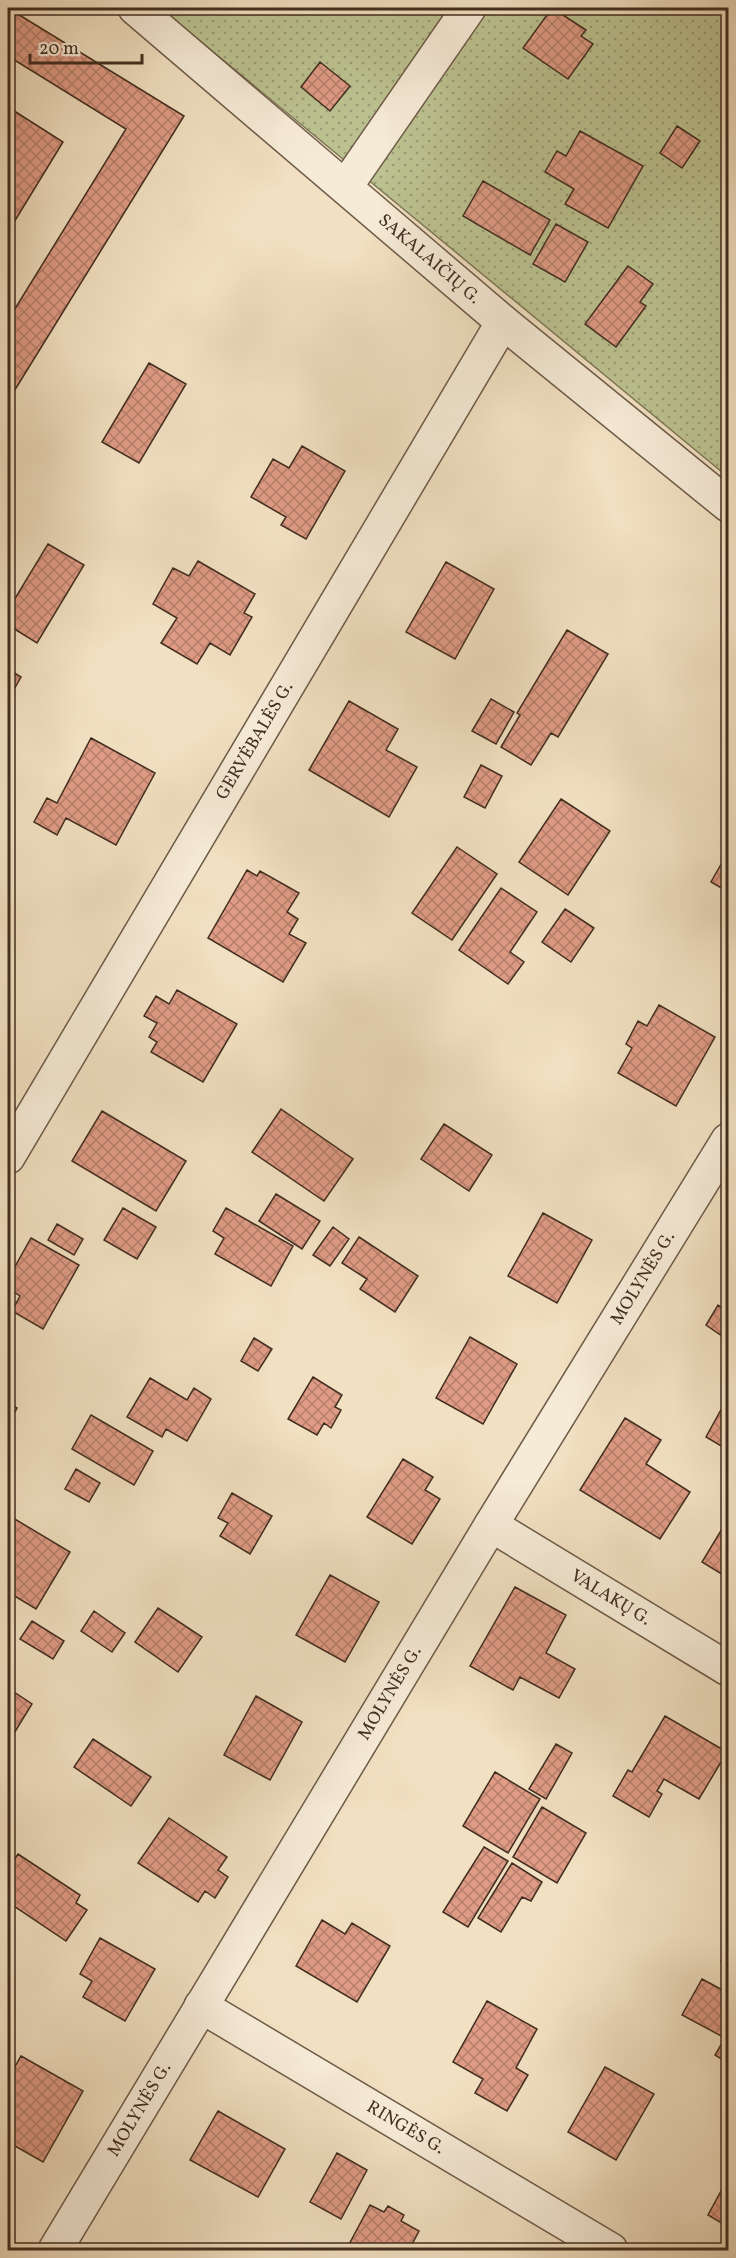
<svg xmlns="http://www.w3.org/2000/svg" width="736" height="2258" font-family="Vollkorn,serif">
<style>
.grass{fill:url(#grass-dots);stroke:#7e7858;stroke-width:1.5}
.building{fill:url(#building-cross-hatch);stroke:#412d1f;stroke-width:1.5}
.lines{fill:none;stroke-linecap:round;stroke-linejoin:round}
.minor-casing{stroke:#6d5a48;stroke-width:36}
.minor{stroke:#f6ebd7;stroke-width:33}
.labels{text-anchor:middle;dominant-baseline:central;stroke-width:4.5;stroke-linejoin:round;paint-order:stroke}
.street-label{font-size:18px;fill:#412d1f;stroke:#f6ebd7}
</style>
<defs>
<pattern id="grass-dots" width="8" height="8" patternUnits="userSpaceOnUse" patternTransform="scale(1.5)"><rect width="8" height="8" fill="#bcc291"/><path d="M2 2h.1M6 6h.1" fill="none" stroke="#9a9e76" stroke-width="1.8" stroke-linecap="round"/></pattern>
<pattern id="building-cross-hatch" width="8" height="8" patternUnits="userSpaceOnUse" patternTransform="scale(1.5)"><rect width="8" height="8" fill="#df9b85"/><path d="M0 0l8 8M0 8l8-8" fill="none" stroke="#b67f6c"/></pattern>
</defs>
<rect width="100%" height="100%" fill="#f1e0c1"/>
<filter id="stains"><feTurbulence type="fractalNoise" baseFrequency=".00333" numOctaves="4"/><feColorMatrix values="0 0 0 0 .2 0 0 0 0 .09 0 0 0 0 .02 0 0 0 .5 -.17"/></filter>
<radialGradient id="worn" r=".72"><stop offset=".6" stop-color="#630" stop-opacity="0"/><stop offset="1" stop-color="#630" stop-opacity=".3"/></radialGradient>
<path class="grass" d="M160,8H728V477Z"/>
<path class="building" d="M8,8L184,116L8,401V320L126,129L8,56Z
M552,8L586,30L581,36L593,44L568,79L523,48Z
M320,62L350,86L330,111L301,87Z
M8,107L63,142L8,232Z
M677,126L700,141L682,168L660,153Z
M580,131L643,166L608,228L565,204L574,189L545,172L557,151L566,156Z
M483,181L550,220L530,255L463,216Z
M556,224L588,242L565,282L533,264Z
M628,266L653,284L640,302L646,306L616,347L585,324Z
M149,363L186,384L139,463L102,442Z
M302,446L345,471L306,539L281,525L286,517L251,497L273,459L289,468Z
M48,544L84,565L37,643L8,625V610Z
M198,561L255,594L244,613L252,617L230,655L210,643L197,664L161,643L177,618L153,604L173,568L189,576Z
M446,562L494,589L455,659L406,632Z
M567,630L608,654L558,737L551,733L531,765L501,747L520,715L517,713Z
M8,669L21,677L8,700Z
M491,699L514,712L496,744L472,731Z
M349,701L398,729L386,750L417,767L389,817L309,770Z
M91,738L155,773L116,845L66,818L57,835L34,822L47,798L57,803Z
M481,765L502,776L485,808L464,797Z
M561,799L610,831L568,895L519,862Z
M457,847L497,874L452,940L412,913Z
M728,852V892L711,882Z
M247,870L257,876L260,871L299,893L287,912L298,919L289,934L306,943L283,982L208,938Z
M501,888L537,912L510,952L524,962L508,984L459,950Z
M565,909L594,928L571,962L542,942Z
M177,990L237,1024L203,1082L151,1052L157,1042L149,1037L157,1023L144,1016L156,996L169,1004Z
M659,1005L715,1037L676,1106L618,1073L632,1048L626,1044L638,1021L647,1026Z
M281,1109L353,1159L324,1201L252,1152Z
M102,1111L186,1161L156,1211L72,1161Z
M444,1124L492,1155L469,1191L421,1159Z
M276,1194L320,1221L302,1249L259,1221Z
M123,1208L156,1227L137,1259L104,1240Z
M226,1208L293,1246L271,1286L215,1254L224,1238L213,1231Z
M543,1213L592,1240L557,1303L508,1276Z
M57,1224L83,1239L74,1255L48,1240Z
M333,1227L349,1239L330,1266L313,1255Z
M359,1237L418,1276L395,1312L360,1289L367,1279L342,1263Z
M31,1238L79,1265L43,1329L12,1311L20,1296L8,1288V1279Z
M718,1305L728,1312V1340L706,1325Z
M470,1337L517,1364L483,1424L436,1398Z
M254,1338L272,1349L258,1371L241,1361Z
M313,1377L342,1395L335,1407L341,1410L331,1428L324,1423L317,1435L288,1419Z
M150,1378L187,1400L194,1388L211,1399L187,1441L166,1429L162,1437L127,1417Z
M728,1397V1450L706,1437Z
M8,1402L17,1408L8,1425Z
M91,1415L153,1451L134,1485L72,1449Z
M625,1418L661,1440L646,1464L690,1492L660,1539L580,1490Z
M403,1459L433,1477L425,1490L440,1499L412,1544L367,1517Z
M76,1469L100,1483L89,1502L65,1489Z
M232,1493L272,1516L250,1554L220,1536L228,1523L218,1518Z
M8,1515L70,1552L36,1609L8,1592V1583L15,1571L8,1566L14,1552L8,1548Z
M728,1519V1578L702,1562Z
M330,1575L379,1602L345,1662L296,1635Z
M515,1587L566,1615L546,1653L575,1669L559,1698L520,1677L513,1690L470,1666Z
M158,1608L202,1637L178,1672L135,1642Z
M94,1611L125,1633L112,1652L81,1631Z
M32,1621L64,1641L53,1659L20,1639Z
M8,1688L32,1704L8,1743Z
M256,1696L302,1722L270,1780L224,1755Z
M665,1716L727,1752L699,1799L664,1779L657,1791L662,1794L649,1817L613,1796L628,1770L632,1772Z
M93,1739L151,1777L131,1806L74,1767Z
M556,1744L572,1753L546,1799L529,1789Z
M495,1772L540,1799L508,1853L463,1826Z
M542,1807L586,1833L557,1883L513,1857Z
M169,1818L227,1857L218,1870L228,1877L215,1898L205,1891L198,1902L138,1863Z
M484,1847L508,1861L468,1927L443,1912Z
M18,1854L80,1895L76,1903L87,1910L66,1941L8,1902V1869Z
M512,1863L542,1882L531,1901L522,1897L501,1932L478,1918Z
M322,1920L345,1934L352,1923L390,1946L357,2002L296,1966Z
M100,1938L155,1969L125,2021L83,1997L92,1981L80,1974Z
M728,1948V1965L721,1961Z
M702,1979L728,1993V2063L715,2055L725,2038L682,2015Z
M487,2001L537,2029L516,2068L528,2075L507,2111L475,2093L483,2079L453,2062Z
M21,2056L83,2091L43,2162L8,2142V2079Z
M605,2067L654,2094L616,2160L568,2132Z
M218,2111L285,2149L258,2197L190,2160Z
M337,2153L367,2170L341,2219L310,2202Z
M728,2178V2227L708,2215Z
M370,2205L384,2212L388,2206L404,2215L401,2221L419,2231L409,2250H346Z"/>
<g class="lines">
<g class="minor-casing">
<g id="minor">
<path id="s1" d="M135,8L503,322L728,505"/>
<path d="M346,186L469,8"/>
<path id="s2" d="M8,1157L503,322"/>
<path id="s3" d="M491,1525L728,1669"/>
<path id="s4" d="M201,2006L611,2250"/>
<path id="s5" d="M55,2250L491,1525L728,1140"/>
</g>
</g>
<use href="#minor" class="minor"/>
</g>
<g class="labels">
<g class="street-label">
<text stroke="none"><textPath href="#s1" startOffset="387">SAKALAIČIŲ G.</textPath></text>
<text stroke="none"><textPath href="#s2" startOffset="484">GERVĖBALĖS G.</textPath></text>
<text stroke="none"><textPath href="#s5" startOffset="1136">MOLYNĖS G.</textPath></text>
<text stroke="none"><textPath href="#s3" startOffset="140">VALAKŲ G.</textPath></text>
<text stroke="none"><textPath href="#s5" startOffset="650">MOLYNĖS G.</textPath></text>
<text stroke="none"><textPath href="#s5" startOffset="164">MOLYNĖS G.</textPath></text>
<text stroke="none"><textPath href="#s4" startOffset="238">RINGĖS G.</textPath></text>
</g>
</g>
<rect width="736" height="2258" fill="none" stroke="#f1e0c1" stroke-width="30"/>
<rect x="9" y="9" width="718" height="2240" fill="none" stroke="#412d1f" stroke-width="3"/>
<rect x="15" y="15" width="706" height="2228" fill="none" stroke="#412d1f" stroke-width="1.5"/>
<path d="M30 54v9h112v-9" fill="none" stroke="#412d1f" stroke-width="3"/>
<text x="39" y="54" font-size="18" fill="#412d1f" stroke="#f6ebd7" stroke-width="4.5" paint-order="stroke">20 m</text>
<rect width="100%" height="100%" filter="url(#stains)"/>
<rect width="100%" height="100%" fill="url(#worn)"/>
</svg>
